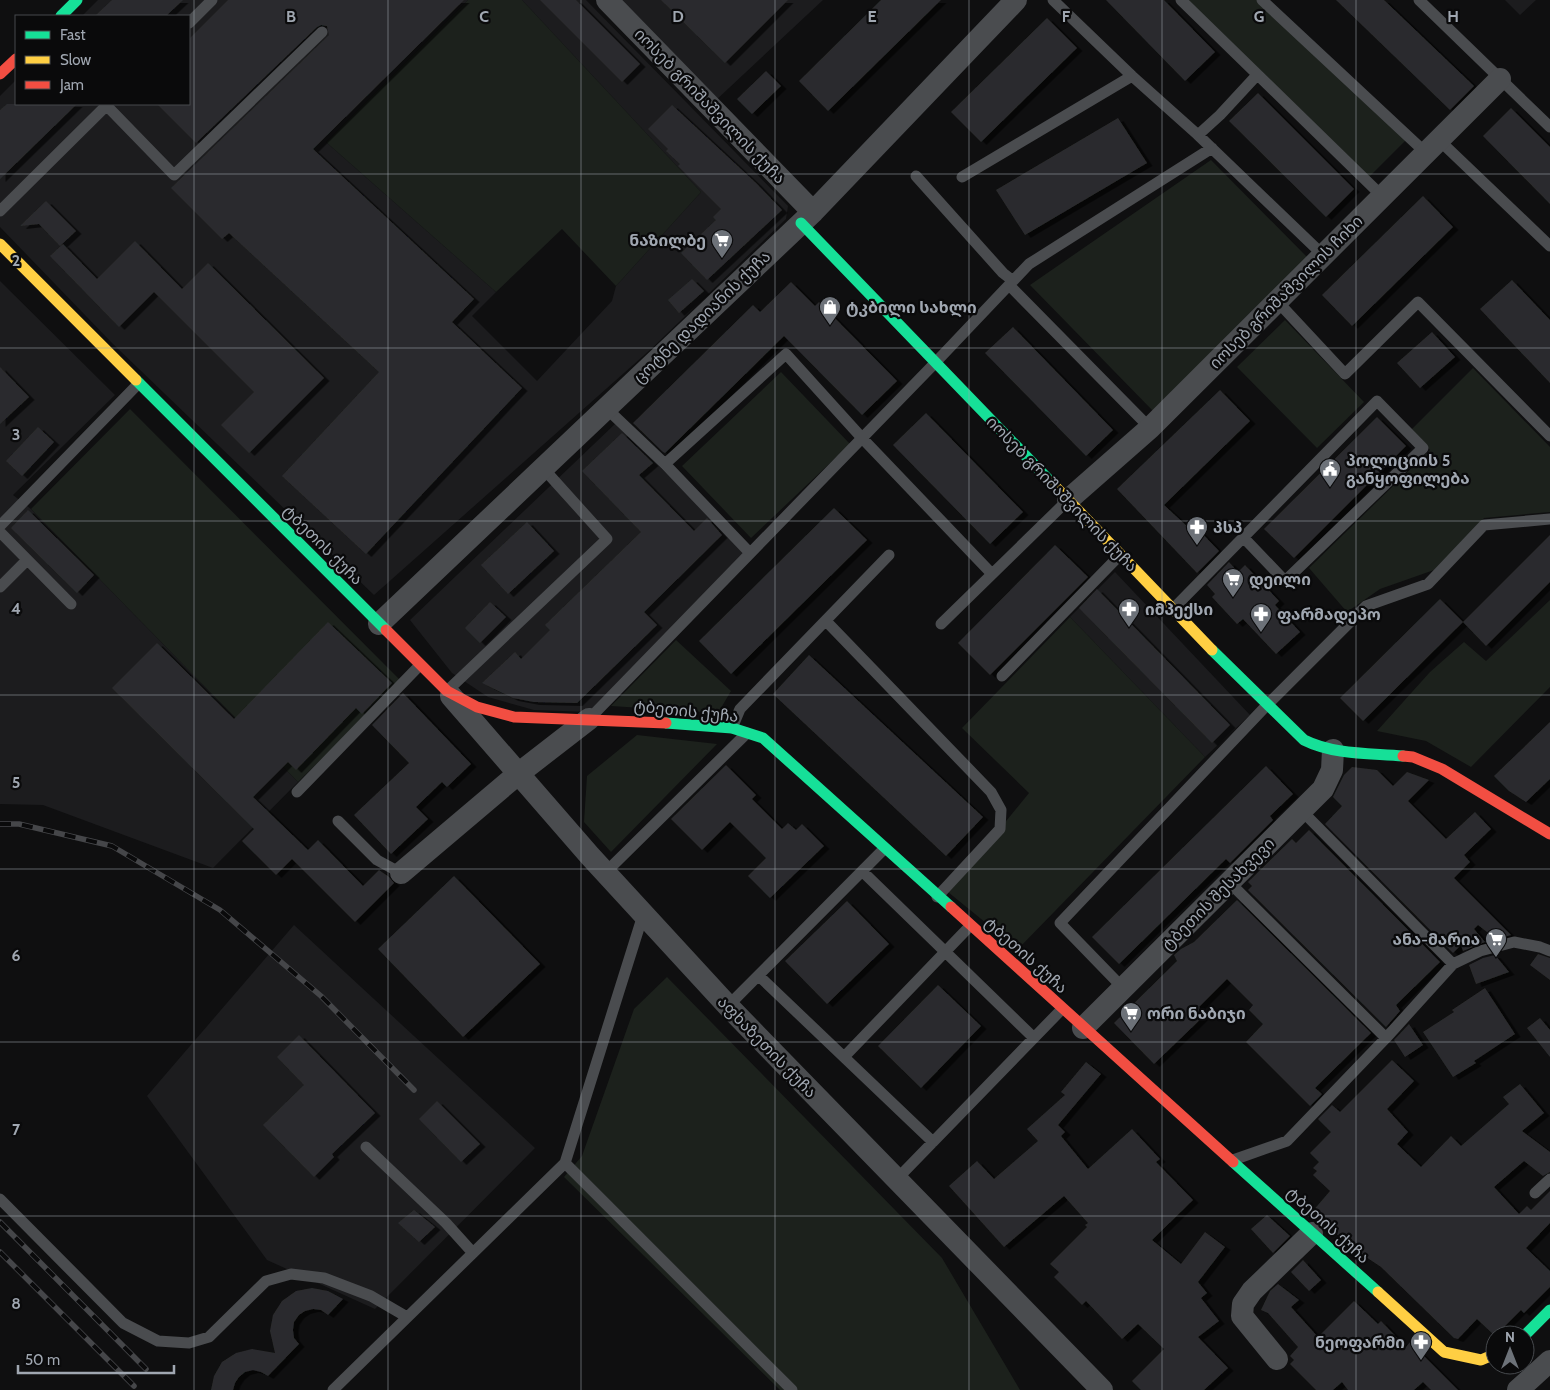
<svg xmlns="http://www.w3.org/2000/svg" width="1550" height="1390" font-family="Cabin,'Noto Sans Georgian',sans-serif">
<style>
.built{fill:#1c1c1e}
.green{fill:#1c211c}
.building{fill:#2b2c2d;filter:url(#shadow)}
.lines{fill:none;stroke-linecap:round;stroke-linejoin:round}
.lane{stroke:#4a4c4f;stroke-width:11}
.street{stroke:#4a4c4f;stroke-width:22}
.fast{stroke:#16e098;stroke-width:11}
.slow{stroke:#ffcf43;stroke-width:11}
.jam{stroke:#f24e42;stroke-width:11}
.rail-casing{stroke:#454649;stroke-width:5.5}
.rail{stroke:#0a0a0b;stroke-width:4;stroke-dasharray:11;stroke-linecap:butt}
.grid{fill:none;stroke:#a0a7b1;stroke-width:1;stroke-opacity:0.55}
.labels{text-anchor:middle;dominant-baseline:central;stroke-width:4.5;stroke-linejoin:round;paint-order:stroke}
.street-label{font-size:16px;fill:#a0a7b1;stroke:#0a0a0b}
.poi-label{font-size:16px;font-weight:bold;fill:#a0a7b1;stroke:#0a0a0b;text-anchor:start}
.grid-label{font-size:16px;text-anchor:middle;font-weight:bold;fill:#a0a7b1;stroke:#0a0a0b;stroke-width:4.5;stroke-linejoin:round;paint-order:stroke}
</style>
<defs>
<filter id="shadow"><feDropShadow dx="5.5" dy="3" stdDeviation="0" flood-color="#0009"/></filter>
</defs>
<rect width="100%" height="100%" fill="#0f0f10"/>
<path class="built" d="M98,0H468L326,142L496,292L472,316L537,381L612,301L616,286L701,192L522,0H586L788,206L786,219L651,349L374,595L113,344L0,227V96L16,80V104H189V16H82Z
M614,0H823L714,102Z
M1505,0H1536L1520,15Z
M0,281L115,395L13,495L31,509L298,782L213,868L43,805L0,804Z
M616,423L747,554L590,712L534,710L488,697L452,673L410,620Z
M1115,572L1250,715L1205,757L1070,617Z
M294,925L535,1148L375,1309L267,1260L147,1096Z"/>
<path class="green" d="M468,0H522L701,192L616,286L562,229L496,292L326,142Z
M1185,0H1257L1407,139L1367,179Z
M1211,160L1307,257L1153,411L1030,285Z
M1285,320L1364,402L1317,448L1237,367Z
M1473,368L1550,447V512L1484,518L1434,570L1380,589L1347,612L1309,568L1430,450L1411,430Z
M781,372L850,444L751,538L682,466Z
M130,409L401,681L298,782L31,509Z
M1550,600V687L1471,767L1426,741L1377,731L1430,672L1464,642L1486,661Z
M1070,617L1205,757L1018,949L948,892L1029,793L962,728Z
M676,640L731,691L718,713L611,706Z
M637,735L717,744L611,852L584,822L587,776Z
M667,977L942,1258L1020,1390H780L564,1177L582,1156L634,1009Z"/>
<path class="building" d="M112,0H183L166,16H95Z
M228,0H464L313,149L474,299L452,322L522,388L366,554L282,476L379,372L229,233L222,239L171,188L329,35L327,26L321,25L317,27L196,143L157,104H189V39Z
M540,0H576L640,64L622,82Z
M661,0H788L725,63Z
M881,0H941L828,111L799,81Z
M1106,0H1164L1215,52L1185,81Z
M1336,0H1384L1474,86L1450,110Z
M1047,18L1077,48L981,142L951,112Z
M766,71L781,86L752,114L737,99Z
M1258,93L1354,189L1326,217L1229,121Z
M7,104H77L0,179V110Z
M672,105L756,183L782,210L707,280L681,253L716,220L713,217L721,209L678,166L680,164L666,151L668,149L648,129Z
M1511,108L1550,147V204L1483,136Z
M1118,118L1147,163L1025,235L996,190Z
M1423,196L1453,227L1352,326L1322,295Z
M46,201L76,231L60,246L39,224L20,226Z
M135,241L182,289L208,263L324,378L249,453L221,425L254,392L154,292L119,327L50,256L63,244L97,279Z
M692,279L704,291L679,313L668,300Z
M1512,280L1550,320V383L1480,309Z
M791,282L815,306L819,302L897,381L862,415L784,336L665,453L663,452L633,423L753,305L760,312Z
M1013,327L1113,430L1086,456L985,353Z
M1432,332L1455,357L1420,388L1397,363Z
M0,367L29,397L0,424Z
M1220,390L1250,421L1164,505L1190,529L1194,525L1219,551L1197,573L1117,489Z
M926,413L1023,512L990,544L893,445Z
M1377,417L1406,446L1294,558L1264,529Z
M38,427L54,442L22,476L6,461Z
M622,433L653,463L639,475L694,531L707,518L722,535L644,612L657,625L577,703L534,702L513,698L482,683L515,652L521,659L550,630L545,625L641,532L582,471Z
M834,508L867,540L731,674L699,641Z
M28,510L94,575L77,593L11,528Z
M527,522L554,551L508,594L481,565Z
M1550,535V582L1486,646L1463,622Z
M1055,545L1088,577L990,675L958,643Z
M1229,562L1238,572L1245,565L1279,601L1275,605L1300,632L1276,654L1243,619L1237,624L1212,597L1215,594L1207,585Z
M1097,589L1230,725L1212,743L1079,608Z
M1440,599L1463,622L1363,721L1340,698Z
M490,602L506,617L480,643L465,628Z
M328,622L392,683L362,714L356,708L296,770L288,762L253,797L308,850L318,840L363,886L379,870L389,877L394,883L355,922L292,859L276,875L242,841L254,829L112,688L157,643L234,719Z
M809,655L983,817L946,856L773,694Z
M403,693L471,764L447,787L442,782L416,807L428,819L391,854L354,815L409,763L372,725Z
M1550,722V779L1526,802L1509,791L1494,776Z
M726,765L756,795L752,799L782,829L788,823L796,830L802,824L824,846L770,898L748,876L766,858L730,822L702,850L671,819Z
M1266,766L1293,794L1270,816L1273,820L1230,863L1226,859L1119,964L1092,937Z
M1352,767L1377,770L1393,786L1407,772L1429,780L1408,801L1446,839L1475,812L1491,829L1464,855L1470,862L1454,878L1511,935L1496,939L1478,925L1474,929L1485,942L1463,951L1461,945L1453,953L1325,824L1342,806L1333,797L1344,775Z
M1309,830L1440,962L1396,1005L1400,1011L1386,1027L1248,890L1252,886L1248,882L1292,839L1296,843Z
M454,876L540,964L463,1037L378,949Z
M1237,900L1371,1033L1315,1088L1322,1094L1310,1106L1246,1042L1263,1024L1249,1010L1253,1005L1227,979L1199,1007L1206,1014L1154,1064L1114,1023L1177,961L1174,955L1181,949L1194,942Z
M847,901L889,944L827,1004L785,961Z
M1538,954L1550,958V980L1530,965Z
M1495,955L1509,972L1476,984L1469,965L1483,958Z
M938,985L981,1026L921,1088L878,1046Z
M1485,988L1515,1034L1474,1061L1476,1063L1453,1077L1423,1032L1454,1012L1452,1010Z
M1540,1018L1550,1030V1057L1527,1028Z
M1409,1024L1423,1045L1405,1057L1394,1040Z
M299,1035L375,1113L332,1154L334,1157L314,1177L263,1125L304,1085L277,1057Z
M1392,1060L1414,1081L1387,1109L1408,1132L1397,1144L1421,1167L1451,1136L1461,1146L1509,1104L1503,1097L1520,1084L1544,1113L1522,1131L1550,1152V1172L1543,1176L1524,1161L1494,1187L1519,1214L1527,1206L1531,1210L1550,1191V1223L1526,1248L1550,1271V1287L1524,1313L1521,1310L1495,1336L1477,1319L1458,1339L1454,1338L1381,1267L1351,1247L1312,1212L1330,1191L1313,1175L1317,1171L1313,1168L1319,1162L1310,1153L1331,1132L1318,1119L1332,1105L1340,1112Z
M1086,1062L1101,1074L1058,1125L1065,1132L1061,1136L1088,1169L1132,1129L1160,1159L1156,1162L1193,1200L1152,1240L1181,1264L1205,1232L1225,1247L1198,1282L1207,1293L1201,1298L1219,1321L1198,1337L1228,1368L1204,1390H1141L1132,1381L1164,1349L1138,1324L1122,1339L1086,1301L1082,1305L1054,1277L1059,1272L1050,1264L1087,1227L1085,1225L1088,1223L1064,1196L1004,1247L949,1186L977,1161L994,1179L1038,1141L1027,1129L1065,1095L1061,1092Z
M437,1101L480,1144L461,1162L419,1119Z
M414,1210L435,1227L419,1242L398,1223Z
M1267,1215L1290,1236L1273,1253L1251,1229Z
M1303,1260L1321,1280L1309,1291L1291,1272Z
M1278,1284L1299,1300L1291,1307L1318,1337L1354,1301L1378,1324L1381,1321L1406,1347L1410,1342L1458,1390H1431L1423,1382L1414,1390H1348L1342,1382L1333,1390H1316L1290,1364L1294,1360L1290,1356L1298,1347L1268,1313L1261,1310L1270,1291Z
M312,1288L328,1291L343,1299L328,1315L321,1310L313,1309L305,1311L299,1315L294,1322L293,1330L294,1338L299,1344L268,1376L261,1372L253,1370L245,1372L239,1377L235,1383L233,1390H211L214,1376L222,1362L236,1353L252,1349L275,1353L270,1331L273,1315L282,1301L296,1291Z"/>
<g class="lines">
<path class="lane" d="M1053,0L1132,76L1198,135L1323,255
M1181,0L1382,196
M1262,0L1426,153
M1419,0L1550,127
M189,23L212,0
M106,105L174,175L322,32
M1198,135L1220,115L1257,75
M1439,140L1550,246
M916,176L1003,273L1012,280
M962,177L1132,76
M0,211L108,104
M1277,301L1345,374L1418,302L1550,436
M606,408L665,464
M1150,428L1009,285L1029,264L1212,148
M0,526L139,383
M0,532L71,604
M750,553L665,464L786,354L862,438L992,574
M0,587L27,560
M1172,610L1377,401L1423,448L1285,581L1243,537
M826,621L991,792L1001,810L1000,829L937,897
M941,624L1068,500
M1002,676L1120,555
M448,690L607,539L543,468
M592,716L935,363L1009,285
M732,728L740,709L889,555
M297,792L420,665
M1302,811L1453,964
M338,821L377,860L401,873
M862,871L1034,1038
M606,872L747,733
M1229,882L1386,1038
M759,976L933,1142
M1123,988L1060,923L1267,705L1366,606L1428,584L1484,525L1550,519
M728,1006L884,849
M844,1057L970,926
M366,1147L446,1223L473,1253
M1233,1160L1287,1141L1386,1038L1453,964L1480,951L1514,942L1540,947L1550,951
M565,1163L792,1390
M896,1180L1062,1009
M1535,1193L1550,1179
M0,1199L123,1323L158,1341L189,1343L209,1337L266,1281L291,1274L324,1278L371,1296L407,1317
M333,1390L565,1163L643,915"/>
<path class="street" d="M607,0L813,212
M1068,500L1150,428L1500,79
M379,624L813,212L1016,0
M451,696L590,856L728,1006L1102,1390
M401,873L518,774L589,719
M1083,1028L1323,789L1332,770L1333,750
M1277,1359L1242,1316L1243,1304L1252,1291L1312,1233
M1518,1390L1550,1361"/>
<path class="fast" d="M61,16L77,0
M801,223L1051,482
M136,380L386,630
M1212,650L1304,740C1334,755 1370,753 1403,756
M666,723L732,728L763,738L951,907
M1233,1162L1378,1292
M1525,1335L1550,1310"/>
<path class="slow" d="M0,244L136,380
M1051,482L1212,650
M1378,1292L1444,1352L1481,1360L1495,1354"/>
<path class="jam" d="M0,74L16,59
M386,630L447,691L477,707L514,717L666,723
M1403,756L1413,757L1442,769L1550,834
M951,907L1233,1162"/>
<g class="rail-casing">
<path id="rail" d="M0,824H19L112,846L220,910L321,996L414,1090
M0,1222L146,1369
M0,1252L134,1386"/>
</g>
<use href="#rail" class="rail"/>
</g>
<path class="grid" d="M194,0V1390M388,0V1390M581,0V1390M775,0V1390M969,0V1390M1162,0V1390M1356,0V1390M0,174H1550M0,348H1550M0,521H1550M0,695H1550M0,869H1550M0,1042H1550M0,1216H1550"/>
<defs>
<g id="supermarket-pin" transform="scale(1.125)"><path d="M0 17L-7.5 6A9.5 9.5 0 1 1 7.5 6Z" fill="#6d7279" stroke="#0a0a0b"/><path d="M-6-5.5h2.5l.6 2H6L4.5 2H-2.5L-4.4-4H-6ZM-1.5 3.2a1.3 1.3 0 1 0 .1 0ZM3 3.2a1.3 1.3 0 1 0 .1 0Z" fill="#fff"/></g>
<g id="shop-pin" transform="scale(1.125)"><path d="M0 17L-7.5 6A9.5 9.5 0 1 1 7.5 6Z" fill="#6d7279" stroke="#0a0a0b"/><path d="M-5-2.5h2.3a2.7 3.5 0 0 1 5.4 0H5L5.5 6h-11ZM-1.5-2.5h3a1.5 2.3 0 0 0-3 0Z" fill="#fff"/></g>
<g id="civic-pin" transform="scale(1.125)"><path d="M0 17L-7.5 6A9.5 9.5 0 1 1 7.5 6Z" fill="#6d7279" stroke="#0a0a0b"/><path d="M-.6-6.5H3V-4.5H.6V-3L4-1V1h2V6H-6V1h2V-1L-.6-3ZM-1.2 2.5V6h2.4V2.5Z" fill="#fff"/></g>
<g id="pharmacy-pin" transform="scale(1.125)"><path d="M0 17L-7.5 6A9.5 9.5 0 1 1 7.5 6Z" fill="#6d7279" stroke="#0a0a0b"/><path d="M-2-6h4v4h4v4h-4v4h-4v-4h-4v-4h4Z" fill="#fff"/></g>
</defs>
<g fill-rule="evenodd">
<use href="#supermarket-pin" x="722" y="240"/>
<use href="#shop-pin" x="830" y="307"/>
<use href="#civic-pin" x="1330" y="469"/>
<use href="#pharmacy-pin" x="1197" y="527"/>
<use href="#supermarket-pin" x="1233" y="579"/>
<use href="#pharmacy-pin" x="1129" y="609"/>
<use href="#pharmacy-pin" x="1261" y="614"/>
<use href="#supermarket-pin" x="1496" y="939"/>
<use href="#supermarket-pin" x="1131" y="1013"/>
<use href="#pharmacy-pin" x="1421" y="1342"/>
</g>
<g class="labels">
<g class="street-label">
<text transform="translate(710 106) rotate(46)">იოსებ გრიშაშვილის ქუჩა</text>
<text transform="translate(1286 292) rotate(-45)">იოსებ გრიშაშვილის ჩიხი</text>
<text transform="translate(702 317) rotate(-44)">ცოტნე დადიანის ქუჩა</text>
<text transform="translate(1062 494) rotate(46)">იოსებ გრიშაშვილის ქუჩა</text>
<text transform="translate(323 545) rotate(45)">ტბეთის ქუჩა</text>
<text transform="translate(686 711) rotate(6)">ტბეთის ქუჩა</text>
<text transform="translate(1218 894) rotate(-45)">ტბეთის შესახვევი</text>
<text transform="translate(1026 955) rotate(42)">ტბეთის ქუჩა</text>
<text transform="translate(767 1047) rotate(46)">აფხაზეთის ქუჩა</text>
<text transform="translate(1328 1225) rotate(42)">ტბეთის ქუჩა</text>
</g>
<g class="poi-label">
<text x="706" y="240" text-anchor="end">ნაზილბე</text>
<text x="846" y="307">ტკბილი სახლი</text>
<text x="1346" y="460">პოლიციის 5<tspan x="1346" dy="18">განყოფილება</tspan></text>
<text x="1213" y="527">პსპ</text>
<text x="1249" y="579">დეილი</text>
<text x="1145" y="609">იმპექსი</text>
<text x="1277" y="614">ფარმადეპო</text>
<text x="1480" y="939" text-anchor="end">ანა-მარია</text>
<text x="1147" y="1013">ორი ნაბიჯი</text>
<text x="1405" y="1342" text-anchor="end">ნეოფარმი</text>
</g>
</g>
<g class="grid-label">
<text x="291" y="22">B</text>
<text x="484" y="22">C</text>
<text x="678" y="22">D</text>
<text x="872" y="22">E</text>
<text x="1066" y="22">F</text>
<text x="1259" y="22">G</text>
<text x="1453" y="22">H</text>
<text x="16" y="266">2</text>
<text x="16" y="440">3</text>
<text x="16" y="614">4</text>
<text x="16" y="788">5</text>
<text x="16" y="961">6</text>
<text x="16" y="1135">7</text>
<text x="16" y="1309">8</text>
</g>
<rect x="15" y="15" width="175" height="90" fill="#0a0a0b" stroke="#46494d"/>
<rect x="25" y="31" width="25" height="8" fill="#16e098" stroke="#46494d"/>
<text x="60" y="40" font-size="15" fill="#a0a7b1">Fast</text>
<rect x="25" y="56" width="25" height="8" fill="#ffcf43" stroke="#46494d"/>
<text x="60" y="65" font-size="15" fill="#a0a7b1">Slow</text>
<rect x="25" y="81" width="25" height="8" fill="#f24e42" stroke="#46494d"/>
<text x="60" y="90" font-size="15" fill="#a0a7b1">Jam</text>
<g transform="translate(1510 1350)"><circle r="24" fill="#0a0a0b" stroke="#46494d"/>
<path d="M0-4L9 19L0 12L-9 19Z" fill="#6d7279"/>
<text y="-8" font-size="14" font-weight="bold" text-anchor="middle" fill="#a0a7b1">N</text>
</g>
<path d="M18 1365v8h156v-8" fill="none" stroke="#a0a7b1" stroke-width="2.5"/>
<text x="25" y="1365" font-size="15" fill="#a0a7b1" stroke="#0a0a0b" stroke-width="4" paint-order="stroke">50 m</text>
</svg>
